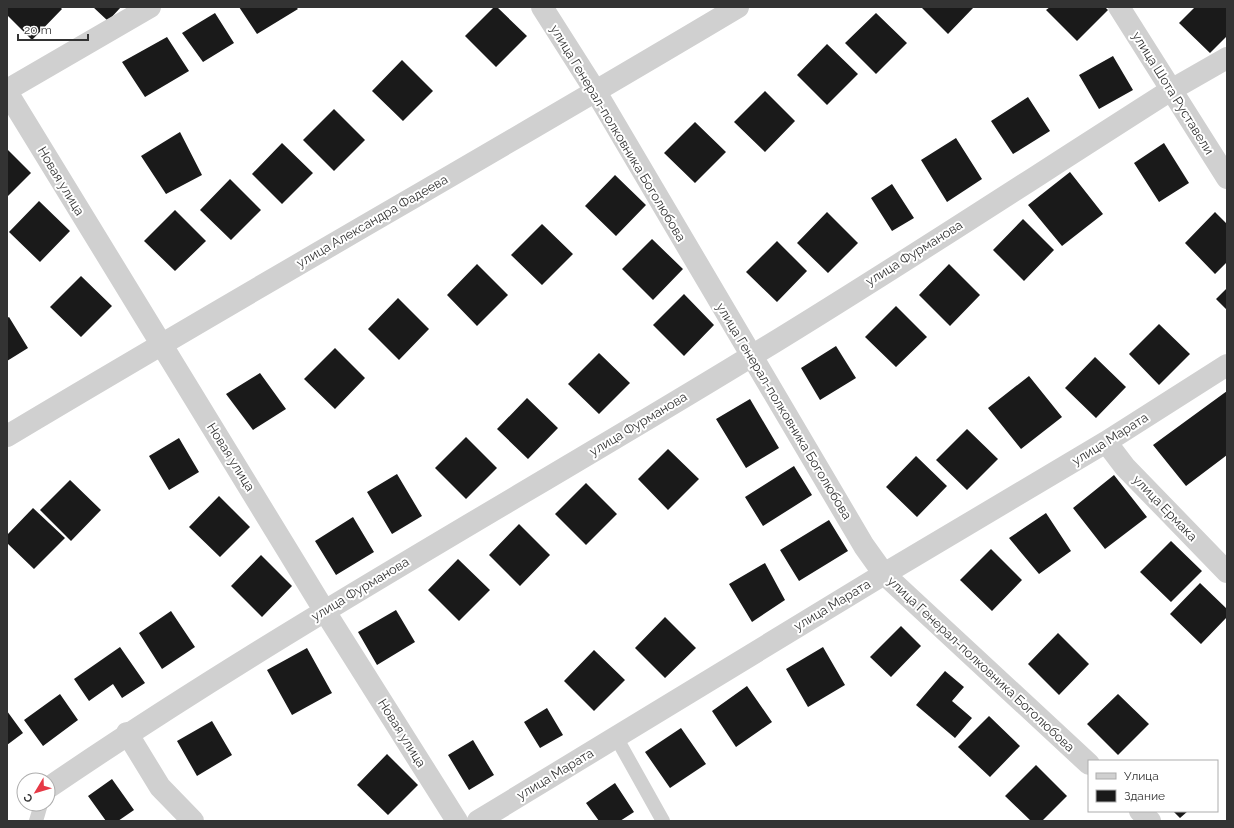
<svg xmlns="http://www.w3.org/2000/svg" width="1234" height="828" font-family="Raleway,sans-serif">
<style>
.building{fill:#1a1a1a}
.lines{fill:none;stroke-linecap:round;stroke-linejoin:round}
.lane{stroke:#d0d0d0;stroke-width:14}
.street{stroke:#d0d0d0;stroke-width:22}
.labels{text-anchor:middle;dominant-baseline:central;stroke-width:4;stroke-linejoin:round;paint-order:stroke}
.street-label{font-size:13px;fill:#333;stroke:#fff}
</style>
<rect width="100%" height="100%" fill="#fff"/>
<path class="building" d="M7,7H60L62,9L32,40L7,15Z
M93,7H121L108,21Z
M239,7H296L298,9L257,34Z
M494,7H497L527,36L496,67L465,36Z
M921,7H974L948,34Z
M1050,7H1105L1108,10L1077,41L1046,10Z
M1195,7H1225L1227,9V36L1210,53L1179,23Z
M215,13L234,43L203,62L182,33Z
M876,13L907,43L876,74L845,43Z
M167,37L189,71L145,97L122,62Z
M827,44L858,74L827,105L797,75Z
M1113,56L1133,90L1099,109L1079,75Z
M402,60L433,91L403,121L372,91Z
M765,91L795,121L765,152L734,122Z
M1028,97L1050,131L1013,154L991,121Z
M334,109L365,140L334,171L303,140Z
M695,122L726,152L695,183L664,153Z
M180,132L202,175L166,194L141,156Z
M956,138L982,179L947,202L921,160Z
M282,143L313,173L282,204L252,174Z
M1164,143L1189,183L1159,202L1134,163Z
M7,149L31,173L7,197Z
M1070,172L1103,214L1062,246L1028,205Z
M615,175L646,205L616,236L585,206Z
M230,179L261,210L231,240L200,210Z
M892,184L914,218L892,231L871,198Z
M39,201L70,231L40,262L9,232Z
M175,210L206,241L175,271L144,241Z
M827,212L858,243L828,273L797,243Z
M1215,212L1227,224V262L1215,274L1185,243Z
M1023,219L1054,250L1024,281L993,250Z
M542,224L573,254L542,285L511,255Z
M652,239L683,269L653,300L622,269Z
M777,241L807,271L777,302L746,272Z
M477,264L508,295L477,326L447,295Z
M949,264L980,295L950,326L919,295Z
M81,276L112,306L81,337L50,307Z
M1227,288V310L1216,299Z
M684,294L714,325L684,356L653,325Z
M398,298L429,329L399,360L368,329Z
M896,306L927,337L896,367L865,337Z
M9,317L28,348L7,361V318Z
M1159,324L1190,354L1159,385L1129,354Z
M836,346L856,378L820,400L801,368Z
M335,348L365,378L335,409L304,379Z
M599,353L630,383L599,414L568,384Z
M1095,357L1126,387L1096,418L1065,388Z
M260,373L286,409L253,430L226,394Z
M1029,376L1062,417L1021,449L988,408Z
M1227,391V455L1186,486L1153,445Z
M527,398L558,428L528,459L497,429Z
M750,399L779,448L746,468L716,419Z
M967,429L998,459L967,490L936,460Z
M466,437L497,468L466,499L435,468Z
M179,438L199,472L169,490L149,456Z
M668,449L699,479L668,510L638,479Z
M916,456L947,486L917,517L886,487Z
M794,466L812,495L763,526L745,497Z
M397,474L422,516L392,534L367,492Z
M1114,475L1147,517L1105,549L1073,508Z
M70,480L101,510L71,541L40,510Z
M586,483L617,514L586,545L555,514Z
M219,496L250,527L220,557L189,527Z
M33,508L65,538L34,569L7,543V535Z
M1046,513L1071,551L1039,574L1009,538Z
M353,517L374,552L336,575L315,541Z
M829,520L848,551L799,581L780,550Z
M519,524L550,555L520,586L489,555Z
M1171,541L1202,571L1171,602L1140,572Z
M991,549L1022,580L992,611L960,580Z
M261,555L292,586L262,617L231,586Z
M458,559L490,590L459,621L428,590Z
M765,563L785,600L752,622L729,584Z
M1200,583L1227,609V617L1201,644L1170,614Z
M396,610L415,642L377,665L358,632Z
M171,611L195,647L162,669L139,633Z
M665,617L696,648L665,678L635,648Z
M901,626L921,646L891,677L870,657Z
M1058,633L1089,664L1059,695L1028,664Z
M120,647L145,683L122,698L113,684L89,701L74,679Z
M823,647L845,685L808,707L786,669Z
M307,648L332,693L292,715L267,670Z
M594,650L625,680L594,711L564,681Z
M945,671L964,687L952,701L972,718L955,738L916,705Z
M747,686L772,722L736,747L712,711Z
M60,694L78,720L43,746L24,720Z
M1118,694L1149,724L1118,755L1087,724Z
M547,708L563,735L540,748L524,722Z
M7,711L23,733L7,745Z
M989,716L1020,746L990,777L958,747Z
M212,721L232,755L197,776L177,741Z
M681,728L706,764L670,788L645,752Z
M473,740L494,775L469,790L448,755Z
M387,754L418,785L388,815L357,785Z
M1036,765L1067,796L1042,821H1031L1005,796Z
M112,779L134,810L118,821H106L88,796Z
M615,783L634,812L620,821H599L586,803Z
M1173,811H1188L1180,818Z"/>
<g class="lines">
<path class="lane" d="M616,737L663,821
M36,821L41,804"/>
<path class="street" d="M542,7L596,92L864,546L884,574L1089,764
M1119,7L1227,178
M7,90L150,7
M7,92L324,610L457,821
M7,436C249,291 495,152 738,7
M1106,442L1125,467L1227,572
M127,733L160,787L193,821
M48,788C275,633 516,500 750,357C892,271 1031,179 1171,90L1227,58
M1140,811L1150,821
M478,821L884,574L1106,442L1227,365"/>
</g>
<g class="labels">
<g class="street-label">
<text transform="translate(1173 93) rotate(58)">улица Шота Руставели</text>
<text transform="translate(618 133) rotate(59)">улица Генерал-полковника Боголюбова</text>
<text transform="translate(61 181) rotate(59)">Новая улица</text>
<text transform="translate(372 221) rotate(-30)">улица Александра Фадеева</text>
<text transform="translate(914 253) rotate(-32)">улица Фурманова</text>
<text transform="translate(784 411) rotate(59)">улица Генерал-полковника Боголюбова</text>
<text transform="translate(638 424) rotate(-31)">улица Фурманова</text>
<text transform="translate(1110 439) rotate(-32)">улица Марата</text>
<text transform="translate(231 457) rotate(58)">Новая улица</text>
<text transform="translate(1165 508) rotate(46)">улица Ермака</text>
<text transform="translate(360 589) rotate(-31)">улица Фурманова</text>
<text transform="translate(832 605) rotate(-31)">улица Марата</text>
<text transform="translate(981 664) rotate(43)">улица Генерал-полковника Боголюбова</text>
<text transform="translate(402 733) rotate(58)">Новая улица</text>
<text transform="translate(555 774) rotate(-31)">улица Марата</text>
</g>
</g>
<rect width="1234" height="828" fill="none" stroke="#333333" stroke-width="16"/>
<rect x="1088" y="760" width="130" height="52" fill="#ffffff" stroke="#adadad"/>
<rect x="1096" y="773" width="20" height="6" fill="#d0d0d0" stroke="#adadad"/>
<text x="1124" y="780" font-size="12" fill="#333333">Улица</text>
<rect x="1096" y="790" width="20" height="12" fill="#1a1a1a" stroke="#adadad"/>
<text x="1124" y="800" font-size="12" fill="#333333">Здание</text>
<g transform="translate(36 792) rotate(232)"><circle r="19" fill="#ffffff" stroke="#adadad"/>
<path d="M0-3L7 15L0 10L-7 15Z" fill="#e63946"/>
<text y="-6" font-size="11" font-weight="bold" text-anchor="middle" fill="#333333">С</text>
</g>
<path d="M18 34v6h70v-6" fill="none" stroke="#333333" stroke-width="2"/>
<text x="24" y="34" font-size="12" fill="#333333" stroke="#ffffff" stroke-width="3" paint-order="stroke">20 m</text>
</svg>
